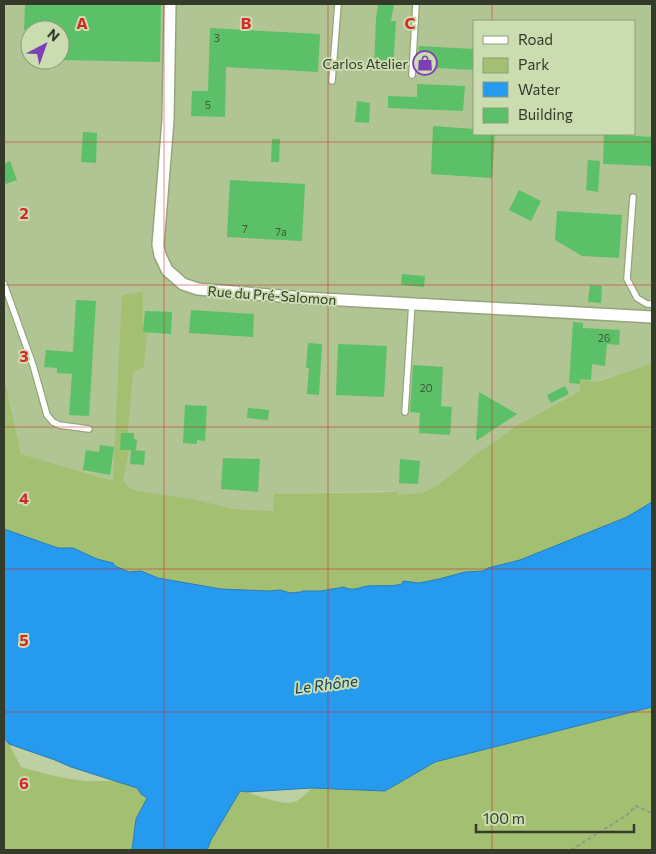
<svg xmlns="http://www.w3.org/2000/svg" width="656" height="854" font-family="Commissioner,sans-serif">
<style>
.built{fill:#b0c593;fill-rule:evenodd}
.green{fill:#a2bf72}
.water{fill:#259aee;stroke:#2a7eb3}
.building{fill:#5bc067}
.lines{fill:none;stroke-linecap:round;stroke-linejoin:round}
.lane-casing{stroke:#94a57b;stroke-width:8}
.street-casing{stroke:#94a57b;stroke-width:14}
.path{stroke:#909f7b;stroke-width:2;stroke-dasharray:4 2.5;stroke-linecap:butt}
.lane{stroke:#fff;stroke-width:5.5}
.street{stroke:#fff;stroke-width:11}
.grid{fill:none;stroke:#d62828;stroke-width:1;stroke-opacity:0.55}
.labels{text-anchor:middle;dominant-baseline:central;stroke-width:4;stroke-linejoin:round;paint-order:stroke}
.number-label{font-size:11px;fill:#3e5c39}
.poi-label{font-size:14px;fill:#343b2a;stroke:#cadcb0;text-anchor:end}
.street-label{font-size:14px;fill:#343b2a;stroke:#cadcb0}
.water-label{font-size:15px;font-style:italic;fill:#143f61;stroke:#cadcb0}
.grid-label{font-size:16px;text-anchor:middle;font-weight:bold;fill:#d62828;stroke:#cadcb0;stroke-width:4;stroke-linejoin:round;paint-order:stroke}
</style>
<rect width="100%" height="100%" fill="#bdcfa3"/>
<path class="built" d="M4,4H652V363L594,382L580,391L516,426L478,453L439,484L423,493L397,495V492L379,491L274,494V511L234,509L193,499L138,491L130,488L123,480L128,450L113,481L21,454L4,378ZM475,21H635V134H475ZM30,30H60V60H30Z"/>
<path class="green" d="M143,292V332H148L146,339L144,367L133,372L127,440L129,450L123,480L130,488L138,491L193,499L234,509L273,511L274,494L398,492V495L423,493L439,484L478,453L516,426L580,391V379L594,382L603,380L652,363V502L627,517L520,560L488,568L483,571L465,572L439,579L419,583L408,582L394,586H368L350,590L339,587L335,590L290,593L280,590L268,591L221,589L158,578L141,571L129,572L115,566L113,563L97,559L73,548H58L4,529V378L21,454L113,481L122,295Z
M652,707V850H207L211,840L239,791C255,793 283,808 297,801C302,798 307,792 312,788L385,791L435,762Z
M4,738L9,744L21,767C42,773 64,779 86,781C103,782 119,778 136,788C139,790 142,795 147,798L136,819L132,850H4Z"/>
<path class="water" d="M652,502V707L435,762L385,791L312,788L247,792L240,791L211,840L207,850H132L136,819L147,798L141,794L137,788L71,767L55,760L9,744L4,738V529L58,548H73L97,559L113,563L115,566L129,572L141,571L158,578L221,589L268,591L280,590L290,593L301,592L303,591H321L344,587C353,592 359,587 368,586C380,585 390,587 402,584L403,581L419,583L439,579L465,572L483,571L488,568L520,560L627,517Z"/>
<path class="building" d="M25,4H161L160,62L60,60V30H24Z
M378,4H394L391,21H396L393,71L374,70L376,18Z
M210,28L320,34L318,72L226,67L225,117L191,116L192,91H208Z
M419,46L475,49V70L417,67Z
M417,84L465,86L463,111L388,108V96L417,97Z
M357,101L370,103L369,123L355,122Z
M433,126L475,129V134H495L492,178L431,174Z
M83,132L97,133L96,163L81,162Z
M604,134L652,137V166L603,164Z
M272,139H280L279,162H271Z
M588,160L600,161L598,192L586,190Z
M10,161L17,180L6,184L4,178V164Z
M230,180L305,184L302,241L227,237Z
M519,190L541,201L531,221L509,210Z
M557,211L622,215L619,258L582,256L555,240Z
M402,274L425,276L424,287L401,285Z
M590,285L602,286L601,303L588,302Z
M76,300L96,301L89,416L69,415L72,374L57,373V368L44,367L46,350L73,352Z
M191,310L254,314L253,337L189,333Z
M145,311L172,312L171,334L143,332Z
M573,322L583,323V328L620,330L619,345L607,344L605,366L592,364L591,380L580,379V384L569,383Z
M308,343L322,344L319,395L307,394L309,368H306Z
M338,344L387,346L384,397L336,395Z
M413,365L443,367L441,406L452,407L450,435L419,433L420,413L410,412Z
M565,386L569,394L551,403L547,395Z
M479,392L517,414L476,441Z
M185,405L207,406L205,441L197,440V444L183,443Z
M248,408L269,410L268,420L247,418Z
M121,433H134V439L137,440L136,450H120Z
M100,445L114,447L110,475L83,470L86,450L99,452Z
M131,450L145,451L144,465L130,464Z
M223,458L260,459L258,492L221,489Z
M400,459L420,461L418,484L399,483Z"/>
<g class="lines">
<g class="lane-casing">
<path id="lane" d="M412,75L416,4
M332,81L338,4
M633,197L627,279L637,298L647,304H652
M4,284L33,365L47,415L53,422L59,425L89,429
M405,412L412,303"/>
</g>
<g class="street-casing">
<path id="street" d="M170,4L168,120L158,245L160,255L167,270L183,284L198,289L305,298L652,317"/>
</g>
<path class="path" d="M571,850L627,815L636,806L652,813"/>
<use href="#lane" class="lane"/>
<use href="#street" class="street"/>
</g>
<path class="grid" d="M164,4V850M328,4V850M492,4V21M492,134V850M4,142H652M4,285H652M4,427H652M4,569H652M4,712H652"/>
<defs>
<g id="shop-ring" transform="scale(1.25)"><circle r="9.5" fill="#cadcb0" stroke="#7f3fb4" stroke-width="1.5"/><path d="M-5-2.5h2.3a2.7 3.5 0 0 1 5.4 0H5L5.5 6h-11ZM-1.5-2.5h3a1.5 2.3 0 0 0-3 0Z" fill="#7f3fb4"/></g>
</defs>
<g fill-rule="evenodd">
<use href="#shop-ring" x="425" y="63"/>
</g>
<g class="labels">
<g class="number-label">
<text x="217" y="37">3</text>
<text x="208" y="104">5</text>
<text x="245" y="228">7</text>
<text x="281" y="231">7a</text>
<text x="604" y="337">26</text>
<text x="426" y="387">20</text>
</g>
<g class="poi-label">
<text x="408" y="63">Carlos Atelier</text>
</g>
<g class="street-label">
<text transform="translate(272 295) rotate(4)">Rue du Pré-Salomon</text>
</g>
<g class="water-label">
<text transform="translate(326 684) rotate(-7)">Le Rhône</text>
</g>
</g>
<g class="grid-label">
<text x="82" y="29">A</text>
<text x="246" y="29">B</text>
<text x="410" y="29">C</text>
<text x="24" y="219">2</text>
<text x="24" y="362">3</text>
<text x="24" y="504">4</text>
<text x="24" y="646">5</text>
<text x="24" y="789">6</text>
</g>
<rect width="656" height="854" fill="none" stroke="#343b2a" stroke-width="10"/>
<rect x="473" y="20" width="162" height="115" fill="#cadcb0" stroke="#8e9c7a"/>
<rect x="483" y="36" width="25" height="8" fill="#ffffff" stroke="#8e9c7a"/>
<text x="518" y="45" font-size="15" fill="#343b2a">Road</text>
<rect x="483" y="58" width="25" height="15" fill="#a2bf72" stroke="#8e9c7a"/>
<text x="518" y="70" font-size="15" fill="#343b2a">Park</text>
<rect x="483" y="82" width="25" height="15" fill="#259aee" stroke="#8e9c7a"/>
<text x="518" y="95" font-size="15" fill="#343b2a">Water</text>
<rect x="483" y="108" width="25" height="15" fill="#5bc067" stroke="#8e9c7a"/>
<text x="518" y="120" font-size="15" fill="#343b2a">Building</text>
<g transform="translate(45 45) rotate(41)"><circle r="24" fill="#cadcb0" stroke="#8e9c7a"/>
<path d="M0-4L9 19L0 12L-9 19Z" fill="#7f3fb4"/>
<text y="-8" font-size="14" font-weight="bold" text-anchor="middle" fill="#343b2a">N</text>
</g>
<path d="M476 824v8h158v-8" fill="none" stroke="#343b2a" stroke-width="2.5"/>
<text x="483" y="824" font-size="15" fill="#343b2a" stroke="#cadcb0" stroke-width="4" paint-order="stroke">100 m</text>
</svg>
